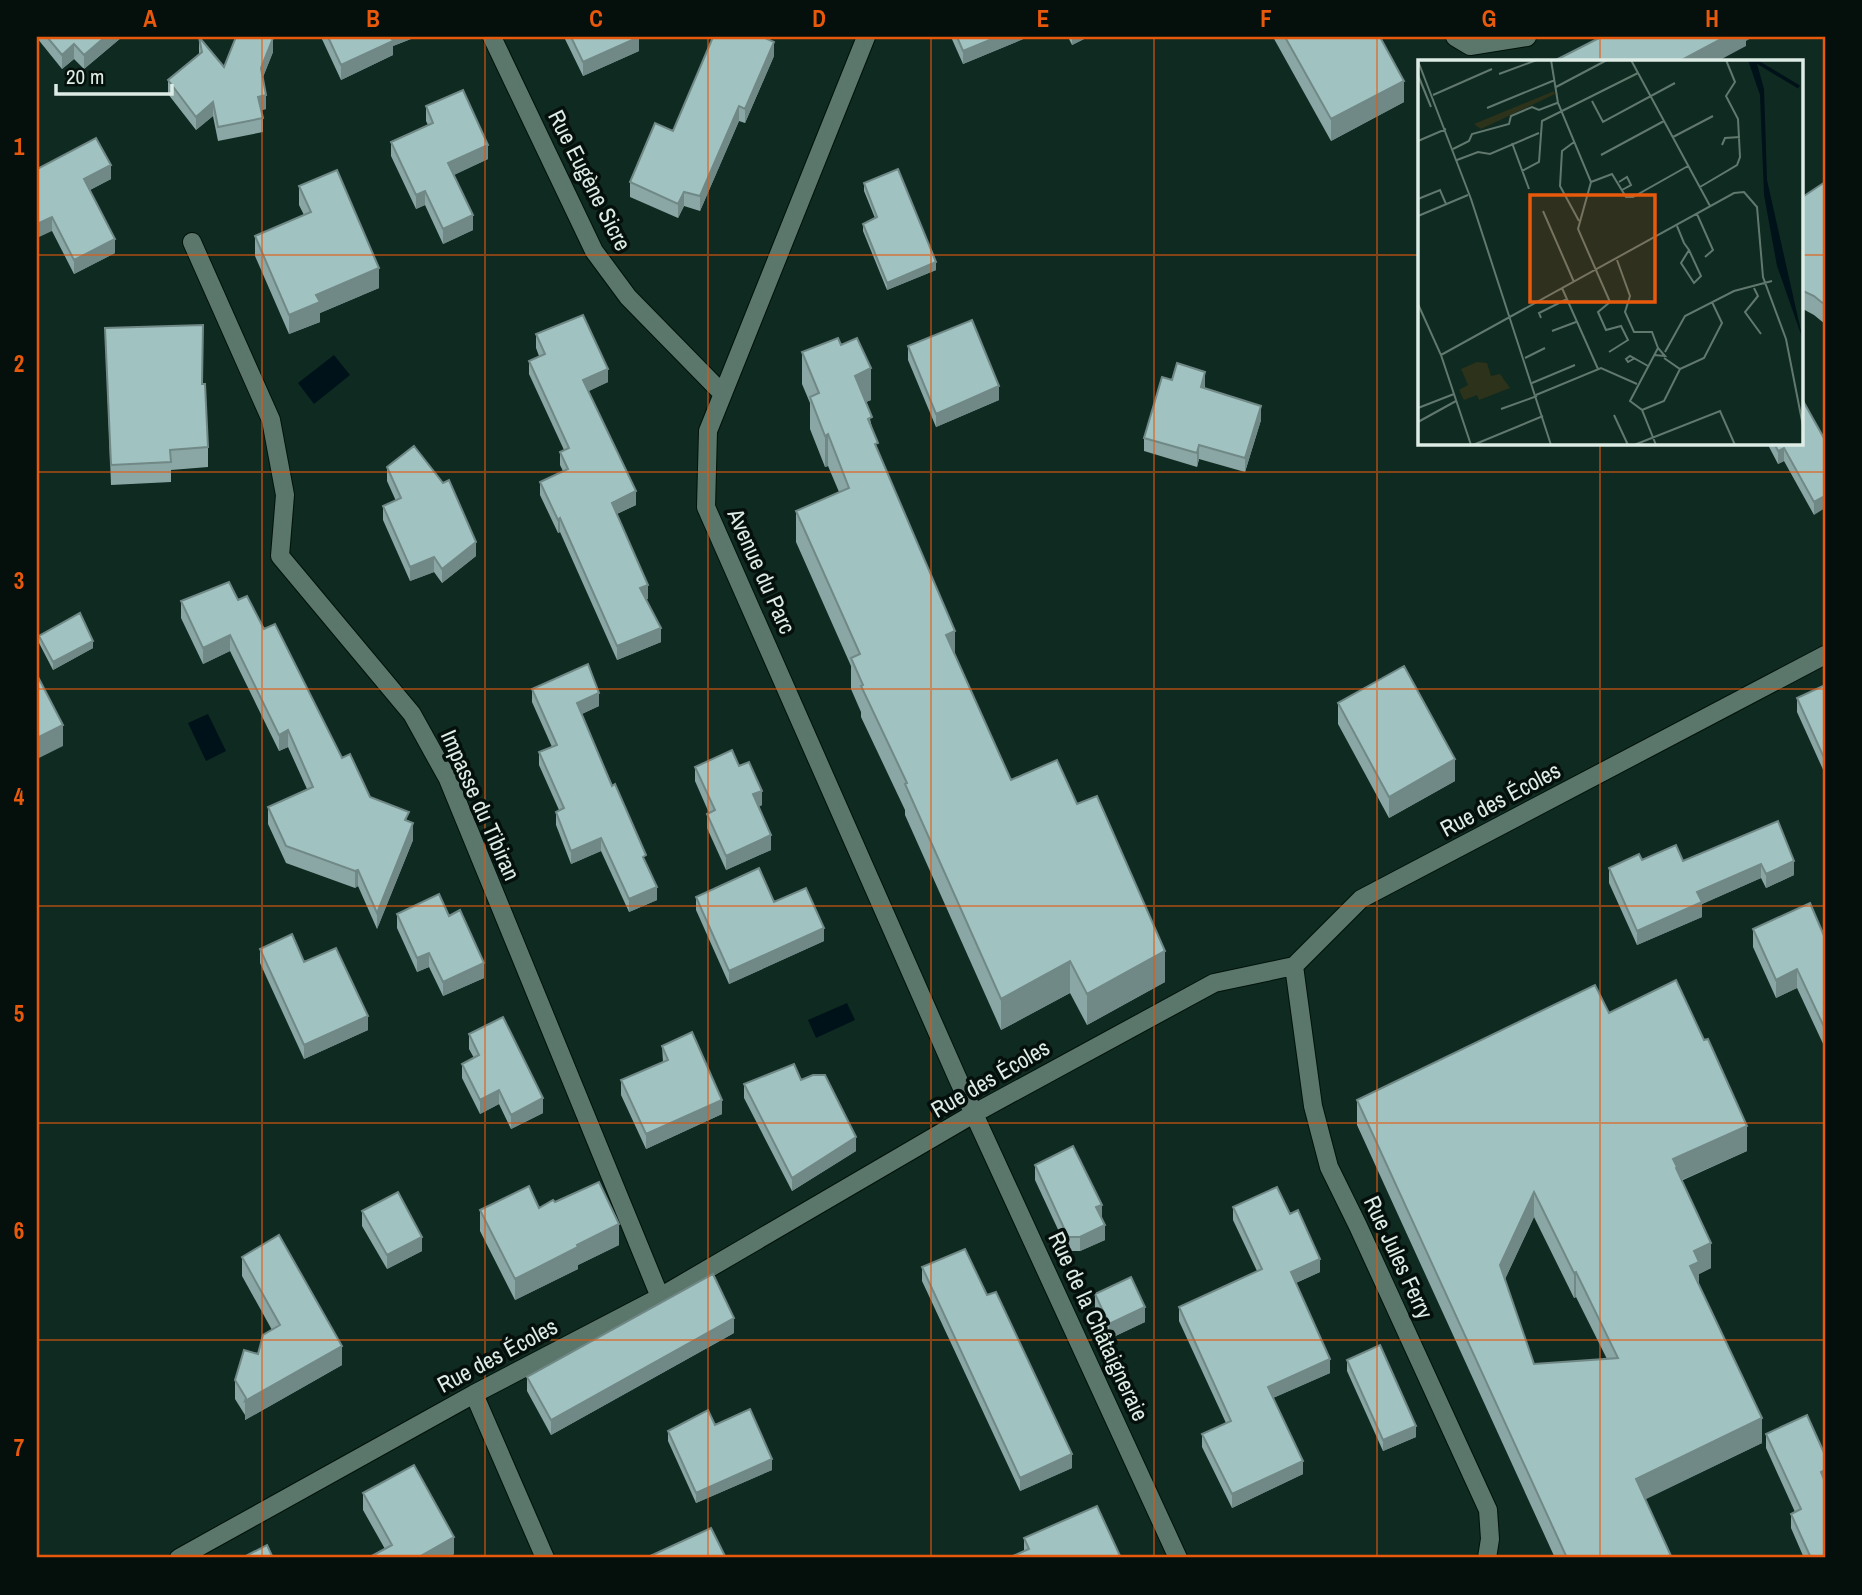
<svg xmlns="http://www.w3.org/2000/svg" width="1862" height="1595" font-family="'Archivo Narrow',sans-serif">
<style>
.water{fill:#001219}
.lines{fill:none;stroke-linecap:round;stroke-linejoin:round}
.street-casing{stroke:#00120a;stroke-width:20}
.street{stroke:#5b776c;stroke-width:18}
.wall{fill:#8aa7a5;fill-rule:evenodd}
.shaded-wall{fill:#708886}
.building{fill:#a0c2c0;stroke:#708886;stroke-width:2;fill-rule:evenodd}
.grid{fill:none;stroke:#e8590c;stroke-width:2;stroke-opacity:0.55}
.labels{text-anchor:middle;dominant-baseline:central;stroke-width:7;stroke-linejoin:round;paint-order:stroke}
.street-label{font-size:23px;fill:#ddece5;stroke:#05100c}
.inset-river{fill:none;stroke:#001219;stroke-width:3.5}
.inset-road{fill:none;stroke:#61786f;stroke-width:2}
.view{fill:#e8590c;fill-opacity:0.15;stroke:#e8590c;stroke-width:3.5}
.inset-edge{fill:none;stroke:#ddece5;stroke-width:3.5}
.neatline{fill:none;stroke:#e8590c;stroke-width:2.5}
.grid-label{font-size:23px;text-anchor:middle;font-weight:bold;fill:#e8590c}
</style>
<rect width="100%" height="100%" fill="#0f2a20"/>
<path class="water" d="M334,355L350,375L314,404L298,383Z
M208,714L226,751L206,761L188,723Z
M847,1003L855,1020L816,1038L808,1020Z"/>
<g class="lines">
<g class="street-casing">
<path id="street" d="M492,37L594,251L628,297L722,393
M866,37L708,431L706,507L957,1077L1178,1558
M1455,37L1470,46L1527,37
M192,242L271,420L285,495L280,556L412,714L448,779L660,1297
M1294,966L1313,1106L1329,1167L1358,1226L1488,1510L1490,1539L1487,1558
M474,1394L545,1558
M179,1558L474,1394L660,1297L975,1113L1214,983L1294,966L1361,899L1825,655"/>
</g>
<use href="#street" class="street"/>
</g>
<path class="wall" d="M37,37H122L84,69L74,59L62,69L37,38Z
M199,37L224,67L273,52L263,77L266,109L261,110L263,118V132L218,141L213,116L196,130L168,94V80L199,54Z
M321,37H416L393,46V55L341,80Z
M564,37H639V51L583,76Z
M951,37H1028L963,64Z
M1068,37H1088L1072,45Z
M1273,37H1380L1404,102L1331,141Z
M774,56L745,123L739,121L700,211L684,206L678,218L630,197V182L673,131Z
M426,106L488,159L453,175L473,230L443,244L425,205L416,209L391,156V142L428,125L426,121Z
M37,169L111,179L90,190L115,253L74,274L52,231Z
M1825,182V324L1814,315L1801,308V198Z
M864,183L936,270L887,290L863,231V224L875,218L864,191Z
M299,186L379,288L320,313V322L289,334L255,256V236L304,215L299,205Z
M105,328L202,384L208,447V467L171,470V482L111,485Z
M536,334L608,382L588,391L636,505L617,514L648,599H646L661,642L617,660L560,532L558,533L540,495V482L563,471L560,465V452L564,450L529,374V361L539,356L536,348Z
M908,346L999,400L936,427L908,360Z
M802,352L871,400L866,402L878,453L955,655L1011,780L1077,804L1165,982L1087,1025L1070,993L1001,1030L905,815V810L861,717V712L851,689V666L796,542V511L839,492L828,466L825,467L810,429V403L802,384Z
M1172,380L1205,385V388L1261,420L1245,472L1199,459L1197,467L1144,451V438Z
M1825,440L1814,515L1784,461L1778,464L1767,443H1801Z
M387,467L476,556L442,583L434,572L410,581L383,520V506L396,501L387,481Z
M238,600L264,629L342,758L370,797L409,821L413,840L377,929L358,886L355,888L286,863L268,824V807L307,789L288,747L279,751L230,651L203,664L181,618V601Z
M39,636L93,648L53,670L39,643Z
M1825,685V774L1797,712V698Z
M532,689L599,706L582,714L646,864L657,900L629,912L601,851L571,864L556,825V812L559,810L539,765V752L552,747L532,702Z
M1338,703L1455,781L1389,818L1338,724Z
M739,766L762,805L758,807L771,850L726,870L707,828V814L709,813L695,781V767Z
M1778,821L1794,875L1766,888L1761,878L1702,904V917L1637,945L1609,883V868L1642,860L1683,861Z
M696,897L774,902L824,941L729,984L696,910Z
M397,914L449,916L484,978L443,996L429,967L417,972L397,928Z
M1753,929L1825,938V1048L1797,988L1776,998L1753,947Z
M260,949L304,962L368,1030L304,1059L260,963Z
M1609,1013L1747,1151L1681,1181L1711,1268L1699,1274V1284L1762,1443L1645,1499L1672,1558H1555L1357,1125V1100ZM1534,1217L1574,1298L1576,1297L1607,1359L1534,1364L1505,1279Z
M469,1034L543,1113L511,1129L499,1104L480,1114L462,1078V1064L474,1058L469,1049Z
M662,1046L722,1114L646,1149L621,1095V1080L663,1062Z
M801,1080L856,1151L792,1191L744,1098V1084Z
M1035,1165L1102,1219L1105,1240L1080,1251H1068L1035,1180Z
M555,1202L619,1245L578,1265V1269L515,1300L480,1231V1210L539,1208Z
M1233,1207L1290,1214L1320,1272L1296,1283L1330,1373L1273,1398L1303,1474L1232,1508L1202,1447V1434L1226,1423L1179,1321V1307L1257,1271L1233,1220Z
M362,1211L422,1251L387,1269L362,1226Z
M242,1257L342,1365L245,1420V1415L235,1399V1380L258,1354L272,1330L242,1276Z
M922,1267L1072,1468L1020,1491L922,1281Z
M1095,1294L1145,1322L1109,1339L1095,1309Z
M734,1333L551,1435L527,1391V1377Z
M1347,1360L1416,1437L1383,1451L1347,1371Z
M715,1425L772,1470L696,1503L668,1441V1431Z
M1766,1434L1825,1558H1804L1791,1528V1514L1795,1512L1766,1448Z
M363,1493L454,1554L447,1558H368L385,1549L363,1510Z
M1024,1538L1121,1558L1024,1551Z"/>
<path class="shaded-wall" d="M105,37H122L84,69V55Z
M389,37H416L393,46V55L341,80V65Z
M639,37V51L583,76V62Z
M997,37H1028L963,64V51Z
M1072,37H1088L1072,45Z
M1725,37H1753L1746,41V46L1718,61H1680Z
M273,38V52L261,82V68Z
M774,42V56L745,123V109Z
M74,44V59L62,69V55Z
M1404,81V102L1331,141V119Z
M266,95V109L258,111V97Z
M213,102V116L196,130V117Z
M739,106V121L700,211V196Z
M488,145V159L448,178V163Z
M111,165V179L84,193V179Z
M425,191V205L416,209V195Z
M684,192V206L678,218V204Z
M473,215V230L443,244V229Z
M52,217V231L37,238V224Z
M115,239V253L74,274V260Z
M936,262V270L887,290V283Z
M379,268V288L320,313V322L289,334V315L316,295Z
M871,368V400L855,407V376Z
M608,369V382L583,394V380Z
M1205,372V385L1201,400V387Z
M999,386V400L936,427V414Z
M1261,406V420L1245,472V458Z
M828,434V466L825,467V436Z
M1199,445V459L1197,467V453Z
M1784,448V461L1778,464V451Z
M636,491V505L612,516V503Z
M1825,496V508L1814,515V502Z
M560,518V532L558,533V520Z
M476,542V556L442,583V569Z
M434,557V572L410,581V567Z
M648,585V599L640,601V588Z
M661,628V642L617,660V646Z
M955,631V662L946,635Z
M230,635V651L203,664V648Z
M93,641V648L53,670V662Z
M599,693V706L577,716V703Z
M63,725V746L37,759V738Z
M288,730V747L279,751V735Z
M1455,759V781L1389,818V797Z
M762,791V805L753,809V794Z
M413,823V840L377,929V913Z
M771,835V850L726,870V856Z
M601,838V851L571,864V851Z
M1794,861V875L1766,888V874Z
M1761,864V878L1702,904V917L1637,945V931L1697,892Z
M358,870V886L355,888V871Z
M657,887V900L629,912V899Z
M824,928V941L729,984V971Z
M1165,951V982L1087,1025V994Z
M429,953V967L417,972V958Z
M1070,961V993L1001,1030V999Z
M484,963V978L443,996V982Z
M1797,969V988L1776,998V980Z
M368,1016V1030L304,1059V1045Z
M499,1090V1104L480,1114V1100Z
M543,1098V1113L511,1129V1115Z
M722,1100V1114L646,1149V1134Z
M1747,1126V1151L1677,1182L1673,1159Z
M856,1137V1151L792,1191V1178Z
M1534,1192V1217L1500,1290V1265Z
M1102,1205V1220L1096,1207Z
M619,1224V1245L578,1265V1269L515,1300V1279L577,1245Z
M1105,1225V1240L1080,1251V1237Z
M422,1237V1251L387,1269V1255Z
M1711,1243V1268L1699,1274V1287L1690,1266L1694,1251Z
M1320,1259V1272L1291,1285V1272Z
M1576,1272V1297L1574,1298V1273Z
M1145,1307V1322L1109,1339V1324Z
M734,1318V1333L551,1435V1420Z
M342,1346V1365L245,1420V1401Z
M1330,1359V1373L1268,1400V1387Z
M1762,1418V1443L1636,1504V1479Z
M1416,1426V1437L1383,1451V1440Z
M1072,1454V1468L1020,1491V1478Z
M772,1459V1470L696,1503V1493Z
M1303,1461V1474L1232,1508V1494Z
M1825,1470V1484L1821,1472Z
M454,1537V1554L447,1558H417Z"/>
<path class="building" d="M47,37H105L84,55L74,44L62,55Z
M199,37L224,67L236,37H271L273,38L261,68L266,95L258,97L263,118L218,127L213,102L196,117L168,80L202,52Z
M328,37H391L393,41L341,65Z
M571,37H639L583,62Z
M713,37H763L774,42L745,109L739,106L700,196L684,192L678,204L630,182L655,123L673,131Z
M957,37H997L963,51Z
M1285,37H1380L1404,81L1331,119Z
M1601,37H1725L1680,61H1554Z
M463,90L488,145L448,163L473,215L443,229L425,191L416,195L391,142L433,123L426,106Z
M96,138L111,165L84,179L115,239L74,260L52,217L37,224V169Z
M898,169L936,262L887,283L863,224L877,217L864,183Z
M337,170L379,268L316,295L320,302L289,315L255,236L311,212L299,186Z
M1825,182V305L1814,296L1801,290V198Z
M583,315L608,369L583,380L636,491L612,503L648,585L640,588L661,628L617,646L560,518L558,520L540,482L568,469L560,452L569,448L529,361L545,354L536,334Z
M972,320L999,386L936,414L908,346Z
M203,325L202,384H205L208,447L170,450L171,462L111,465L105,328Z
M838,338L841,345L857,338L871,368L855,376L872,417L868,419L878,443L875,444L955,631L946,635L1011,780L1057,760L1077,804L1097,796L1165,951L1087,994L1070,961L1001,999L905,784L907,783L861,686L863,685L851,658L860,654L796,511L849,488L828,434L825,436L810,397L819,393L802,352Z
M1177,363L1205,372L1201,387L1261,406L1245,458L1199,445L1197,453L1144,438L1162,377L1172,380Z
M1802,399L1825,440V496L1814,502L1784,448L1778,451L1774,443H1801V400Z
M414,446L443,483L449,480L476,542L442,569L434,557L410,567L383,506L401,498L387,467Z
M229,582L238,600L247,596L264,629L275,624L342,758L350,754L370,797L409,812L405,820L413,823L377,913L358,870L355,871L286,846L268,807L313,787L288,730L279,735L230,635L203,648L181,601Z
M80,613L93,641L53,662L39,636Z
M588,664L599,693L577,703L612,786L615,784L646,855L643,857L657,887L629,899L601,838L571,851L556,812L564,808L539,752L557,745L532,689Z
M1404,666L1455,759L1389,797L1338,703Z
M37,675L63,725L37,738Z
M1825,685V760L1797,698Z
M732,750L739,766L749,762L762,791L753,794L771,835L726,856L707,814L715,810L695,767Z
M1778,821L1794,861L1766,874L1761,864L1697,892L1702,902L1637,931L1609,868L1639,854L1642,860L1676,845L1683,861Z
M759,868L774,902L806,888L824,928L729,971L696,897Z
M439,894L449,916L460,910L484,963L443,982L429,953L417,958L397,914Z
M1810,903L1825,938V1029L1797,969L1776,980L1753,929Z
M292,934L304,962L336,948L368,1016L304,1045L260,949Z
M1676,980L1704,1040L1708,1039L1747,1126L1673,1159L1677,1167L1676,1168L1711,1243L1694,1251L1699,1262L1690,1266L1762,1418L1636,1479L1672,1558H1567L1357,1100L1595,985L1609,1013ZM1534,1192L1574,1273L1576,1272L1618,1358L1534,1364L1500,1265Z
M503,1017L543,1098L511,1115L499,1090L480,1100L462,1064L479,1055L469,1034Z
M692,1032L722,1100L646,1134L621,1080L668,1060L662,1046Z
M794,1064L801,1080L813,1075H825L856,1137L792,1178L744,1084Z
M1073,1146L1102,1205L1096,1207L1105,1225L1080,1237H1068L1035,1165Z
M599,1182L619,1224L577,1245L578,1247L515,1279L480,1210L529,1186L539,1208L553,1200L555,1202Z
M1277,1187L1290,1214L1298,1210L1320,1259L1291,1272L1330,1359L1268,1387L1303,1461L1232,1494L1202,1434L1231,1421L1179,1307L1262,1269L1233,1207Z
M398,1192L422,1237L387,1255L362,1211Z
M279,1235L342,1346L245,1401L246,1398L235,1380L244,1350L258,1354L263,1335L280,1325L242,1257Z
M965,1249L987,1295L996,1292L1072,1454L1020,1478L922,1267Z
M713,1274L734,1318L551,1420L527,1377Z
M1131,1277L1145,1307L1109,1324L1095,1294Z
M1380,1345L1416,1426L1383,1440L1347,1360Z
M750,1409L772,1459L696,1493L668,1431L708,1410L715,1425Z
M1807,1415L1825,1455V1470L1821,1472L1825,1482V1557L1822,1558H1811L1791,1514L1801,1509L1766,1434Z
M414,1465L454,1537L417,1558H368L392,1545L363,1493Z
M1097,1506L1121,1558H1008L1029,1549L1024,1538Z
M711,1528L726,1558H651L650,1556Z
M267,1545L273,1558H242Z"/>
<path class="grid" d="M262,37V1558M485,37V1558M708,37V1558M931,37V1558M1154,37V1558M1377,37V1558M1600,37V61M37,255H1419M1801,255H1825M1600,443V1558M37,472H1825M37,689H1825M37,906H1825M37,1123H1825M37,1340H1825"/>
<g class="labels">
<g class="street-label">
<text transform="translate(590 180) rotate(63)">Rue Eugène Sicre</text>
<text transform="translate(762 571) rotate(66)">Avenue du Parc</text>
<text transform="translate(1500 799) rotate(-28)">Rue des Écoles</text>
<text transform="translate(481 805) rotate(66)">Impasse du Tibiran</text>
<text transform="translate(990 1078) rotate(-30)">Rue des Écoles</text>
<text transform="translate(1399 1257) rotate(65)">Rue Jules Ferry</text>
<text transform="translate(1099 1326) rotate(65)">Rue de la Châtaigneraie</text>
<text transform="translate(497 1355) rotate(-28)">Rue des Écoles</text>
</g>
</g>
<g transform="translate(1418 60)">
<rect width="385" height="385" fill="#0f2a20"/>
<path d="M136,31L137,34L63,69L56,64ZM59,302L69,303L73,316L82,314L92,328L61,340L59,335L46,340L41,330L50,325L43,309Z" fill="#2d321a"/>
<path d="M330,0H338L346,29L349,120L385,280L359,206L346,135L342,35Z" fill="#001219"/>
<path class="inset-river" d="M336,0L381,27"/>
<path class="inset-road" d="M133,0L140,43L173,122L160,169L192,242L180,252L188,270L203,266L210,280L191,292M213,0L292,146M0,1L53,139L133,385M81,14L119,0M0,15L13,47M138,27L189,0M15,35L74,9M174,41L185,62L257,23M69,48L137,20M255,77L295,56M0,81L28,69M156,82L144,91L142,126L161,161M94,83L111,129M304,85L307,78L322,77M35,89L51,81L54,74L91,64L93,56L114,47L121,50L139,43M183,95L246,61M39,100L60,92L72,94L121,73M104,111L121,102L124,61L220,13M173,122L194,114L208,137H215L270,106M201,122L209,117L213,125L204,130M282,127L319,105L322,97L320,59L308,36L317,22L308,0M0,139L22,130L28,144M125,151L156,222M279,154L295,190L287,197M0,156L50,135M259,166L266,183L271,190L283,216L276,223L263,203L271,190M199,200L212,236L207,252L216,272H234L240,288M144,228L180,309M336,228L340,236L327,252L343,274M0,244L23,295L53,385M123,258L121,253L149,239M134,271L158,262M247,292L267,256L316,231L354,221M23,295L316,133L326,132L339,147L345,217L368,279L385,366M236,295L247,296L240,288M107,298L127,288M217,298L210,302L208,299L212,296L230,306M246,298L262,309L286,298L304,263L294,242M114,323L157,305M118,335L183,308L219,324M0,348L36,334M83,349L119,336M224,350L246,341L262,309M196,355L210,385M0,362L38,341M55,385L125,356M216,385L302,351L317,385M238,385L224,350L212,341L240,288"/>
<path class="view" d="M112,135H237V242H112Z"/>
<rect width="385" height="385" class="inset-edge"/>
</g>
<rect width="1862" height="1595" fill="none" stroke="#05100c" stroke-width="77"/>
<path d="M56 84v10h116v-10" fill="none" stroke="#ddece5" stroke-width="3.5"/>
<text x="66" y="84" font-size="21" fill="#ddece5" stroke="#05100c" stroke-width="5" paint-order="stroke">20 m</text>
<rect x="38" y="38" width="1786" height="1518" class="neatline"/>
<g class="grid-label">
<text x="150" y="27">A</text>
<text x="373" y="27">B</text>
<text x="596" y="27">C</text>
<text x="819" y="27">D</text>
<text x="1043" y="27">E</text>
<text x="1266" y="27">F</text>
<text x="1489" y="27">G</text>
<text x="1712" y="27">H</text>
<text x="19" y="155">1</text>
<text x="19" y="372">2</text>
<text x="19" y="589">3</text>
<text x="19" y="805">4</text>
<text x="19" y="1022">5</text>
<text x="19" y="1239">6</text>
<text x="19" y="1456">7</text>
</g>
</svg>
